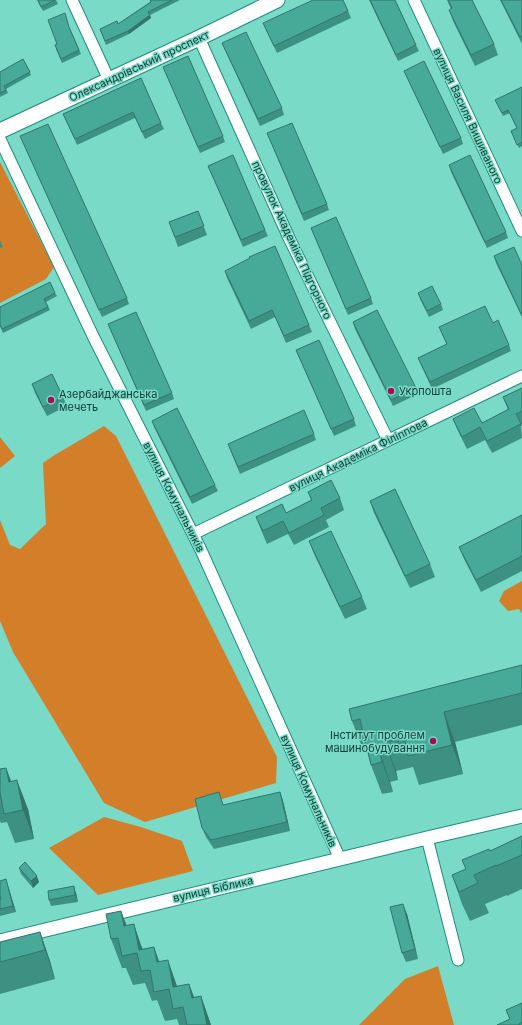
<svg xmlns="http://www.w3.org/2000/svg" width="522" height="1025" font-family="Inter,sans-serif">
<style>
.green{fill:#d37e29}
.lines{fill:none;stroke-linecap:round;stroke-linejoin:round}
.minor-casing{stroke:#218b7b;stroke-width:13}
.tertiary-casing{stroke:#218b7b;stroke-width:15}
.secondary-casing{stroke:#218b7b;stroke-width:17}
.minor{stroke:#fff;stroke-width:11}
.tertiary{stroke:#fff;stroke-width:13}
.secondary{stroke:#fff;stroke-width:15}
.wall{fill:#3d9183}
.shaded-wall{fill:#32766a}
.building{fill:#47a998;stroke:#32766a}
.poi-dot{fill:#a11055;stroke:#7adac8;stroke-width:1.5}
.labels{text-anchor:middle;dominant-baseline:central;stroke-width:3;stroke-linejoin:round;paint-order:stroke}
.street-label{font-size:11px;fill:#123c35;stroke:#7adac8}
.poi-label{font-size:11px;fill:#123c35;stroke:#7adac8;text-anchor:start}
</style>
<rect width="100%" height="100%" fill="#7adac8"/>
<path class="green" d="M0,162L54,267L46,279L0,303Z
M104,426L116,436L277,757L276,783L145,822L104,803L13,652L0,621V520L10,545L20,549L46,524L43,463L53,456Z
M0,437L15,456L0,468Z
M522,581V614L519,609L508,611L499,601L504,591Z
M104,817L141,827L182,841L193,871L98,895L49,848Z
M438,966L454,1025H359L405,979Z"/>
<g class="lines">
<g class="minor-casing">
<path id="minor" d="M72,0L109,80
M414,0L522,231
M199,38L289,238L388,440
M0,139L93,336L201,550L340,859
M193,534L522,376
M427,838L458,960"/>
</g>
<g class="tertiary-casing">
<path id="tertiary" d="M0,941L427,838L522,816"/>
</g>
<g class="secondary-casing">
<path id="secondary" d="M0,131L199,38L277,0"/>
</g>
<use href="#minor" class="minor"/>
<use href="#tertiary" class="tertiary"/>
<use href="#secondary" class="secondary"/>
</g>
<path class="wall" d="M37,0H56L58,4L43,11Z
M150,0H180L150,15L151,18L129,34L106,45L100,29L118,24L150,2Z
M369,0H395L416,45L419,51L398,61Z
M447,0H472L494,44L498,55L475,66L453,21L449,10L451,9Z
M500,0H522V44Z
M348,11L351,18L277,53L263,23Z
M70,29L81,54L62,63L56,49V44Z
M222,43L282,108L284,115L260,126L225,50Z
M163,67L223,136L225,142L200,153Z
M404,71L461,138L463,144L443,154L407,77Z
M0,72H30L31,75L6,89L8,93L0,97Z
M141,78L161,123L164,129L145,139L135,118L77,145L63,114Z
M522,87V146L519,148L511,131L517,128L510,113L503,116L495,100Z
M267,133L327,204L329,210L304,221Z
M20,136L127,298L129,304L102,317L23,142Z
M449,165L506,232L508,238L487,248L451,172Z
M208,166L265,230L268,236L243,247Z
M198,211L207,235L178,247L169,222Z
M311,228L371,298L373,304L348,315Z
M0,240L3,247L0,248Z
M494,256L522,265V317L496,263Z
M225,271L309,325L312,332L286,343L275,317L251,329L227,278Z
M55,293L57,296L46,302L50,310L3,333L0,326V307Z
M418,293L441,304L443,310L429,317L420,299Z
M353,322L416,388L418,394L393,406L355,329Z
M108,324L172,393L174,399L146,411Z
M439,327L509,345L511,351L432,389L421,365L418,358L447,345Z
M296,350L354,419L356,426L334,436Z
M32,384L63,397L67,406L47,416L35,393Z
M522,388V426H521L522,438L492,453L485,440L467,449L458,431L453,419L482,423L508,410L503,397Z
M152,421L215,485L218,491L192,504L154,427Z
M314,434L316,440L240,474L228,444Z
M308,492L340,498L344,510L326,520L329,527L294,545L288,534L267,544L261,530L256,517L286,513L311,500Z
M370,501L430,564L435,577L410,588L374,513Z
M522,515V571L481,592L464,559L459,547Z
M309,541L362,597L367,609L345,619L314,554Z
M522,665V725L455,742L463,774L419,785L413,767L396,771L398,780L390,782L393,792L382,794L371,765L367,749L363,750L352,721Z
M6,768L11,781L28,809L34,839L15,843L7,822L1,823L0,821V769Z
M280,792L283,801L290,831L214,849L206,837L202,828L223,805Z
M522,836V889L507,896V895L485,904L489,913L470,921L462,904L452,875L466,869L462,860L490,851Z
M19,868L39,882L33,888L21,874Z
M6,879L16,912L0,916V899H1Z
M76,893L78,902L51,906L49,900Z
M121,911L127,926L143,949L154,947L159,961L177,986L189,984L194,997L201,996L211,1025H179L177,1019L165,1021L157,1000L152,1001L145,983L133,985L126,968H122L111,939Z
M407,914L418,959L406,962L402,953Z
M40,932L50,961L55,979L0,994V942Z
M522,1003V1025H497L510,1020L506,1010Z"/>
<path class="shaded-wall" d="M150,15L151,18L129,34L128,31Z
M444,712L455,742L463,774L452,745Z
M385,742L396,771L398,780L388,751Z
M380,753L390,782L393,792L382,762Z
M6,768L17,797L19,811L9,782Z
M17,780L28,809L34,839L23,810Z
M280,792L283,801L290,831L287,822Z
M37,876L39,882L33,888L31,881Z
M6,879L8,886L16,912L13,906Z
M74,886L76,893L78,902L75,895Z
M403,904L407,914L418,959L415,949Z
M121,911L132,941L124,926Z
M134,924L144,954L139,950Z
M40,932L50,961L55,979L45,950Z
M154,947L164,976L157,962Z
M168,960L178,989L173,987Z
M189,984L200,1013L192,998Z
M201,996L211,1025H207Z"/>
<path class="building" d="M38,0H55L41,7Z
M150,0H172L148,12L150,15L128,31L105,41L100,29L117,21L118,24L151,2Z
M313,0H343L348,11L274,46L263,23Z
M370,0H395L416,45L396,55Z
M448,0H472L494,44L471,55L449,10L452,8Z
M501,0H522V36L520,37Z
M65,13L69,27L79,50L61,59L55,45L57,44L48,20Z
M246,32L282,108L258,119L222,43Z
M188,56L223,136L198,147L163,67Z
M23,59L30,72L4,86L6,90L0,93V72Z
M424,61L461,138L440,147L404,71Z
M141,78L161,123L142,132L133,112L75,139L63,114Z
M522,87V142L517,145L511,131L517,128L508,110L502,113L495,100Z
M292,123L327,204L302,214L267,133Z
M48,124L127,298L99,310L20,136Z
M233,155L265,230L241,240L208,166Z
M470,155L506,232L485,242L449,165Z
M198,211L204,226L175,237L169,222Z
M336,217L371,298L346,309L311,228Z
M275,246L309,325L284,336L272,310L249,321L225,271L250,258L249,257Z
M514,247L522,265V316L494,256Z
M50,282L55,293L44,299L48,307L2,329L0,325V307Z
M432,286L441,304L427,311L418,293Z
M485,306L493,323L498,320L509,345L430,382L418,358L447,344L439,327Z
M377,310L416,388L391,400L353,322Z
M136,312L172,393L144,405L108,324Z
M319,340L354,419L331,429L296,350Z
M52,374L63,397L43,407L32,384Z
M522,388V411L516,414L521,424L487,441L480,427L462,437L453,419L474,408L482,423L509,409L503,397Z
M177,408L215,485L190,497L152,421Z
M304,410L314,434L238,467L228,444Z
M331,480L340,498L321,508L324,515L289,533L283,521L263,531L256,517L282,504L286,513L312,500L308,492Z
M395,489L430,564L405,576L370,501Z
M522,515V556L476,580L459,547Z
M331,531L362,597L340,607L309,541Z
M522,665V693L444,712L452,745L408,756L404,737L385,742L388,751L380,753L382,762L371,765L360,719L352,721L349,709Z
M6,768L9,782L17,780L23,810L4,814L0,792V769Z
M219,792L223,805L280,792L287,822L211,840L202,828L195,799Z
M522,836V855L496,866V865L474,875L478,883L459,892L452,875L466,869L462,860L489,849L490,851Z
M25,862L37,876L31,881L19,868Z
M6,879L13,906L0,909V899H1L0,895V881Z
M74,886L75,895L49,900L48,891Z
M403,904L415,949L402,953L390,907Z
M121,911L124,926L134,924L139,950L154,947L157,962L168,960L173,987L189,984L192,998L201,996L207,1025H187L183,1007L173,1009L169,989L154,992L150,970L141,971L137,953L122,956L118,938L111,939L106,914Z
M40,932L45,950L0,962V942Z
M522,1003V1022L519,1024V1025H497L510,1019L506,1010Z"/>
<g class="poi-dot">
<circle cx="391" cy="391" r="4"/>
<circle cx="51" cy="400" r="4"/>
<circle cx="433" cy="741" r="4"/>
</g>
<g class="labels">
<g class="street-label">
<text transform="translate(139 66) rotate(-25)">Олександрівський проспект</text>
<text transform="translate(468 116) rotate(65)">вулиця Василя Вишиваного</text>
<text transform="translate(292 240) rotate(65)">провулок Академіка Підгорного</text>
<text transform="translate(358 455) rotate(-26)">вулиця Академіка Філіппова</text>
<text transform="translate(174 497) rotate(63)">вулиця Комунальників</text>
<text transform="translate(309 791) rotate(66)">вулиця Комунальників</text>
<text transform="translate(213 889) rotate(-13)">вулиця Біблика</text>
</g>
<g class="poi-label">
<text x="399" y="391">Укрпошта</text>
<text x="59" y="394">Азербайджанська<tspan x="59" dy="13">мечеть</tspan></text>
<text x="425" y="735" text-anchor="end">Інститут проблем<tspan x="425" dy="13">машинобудування</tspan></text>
</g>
</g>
</svg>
